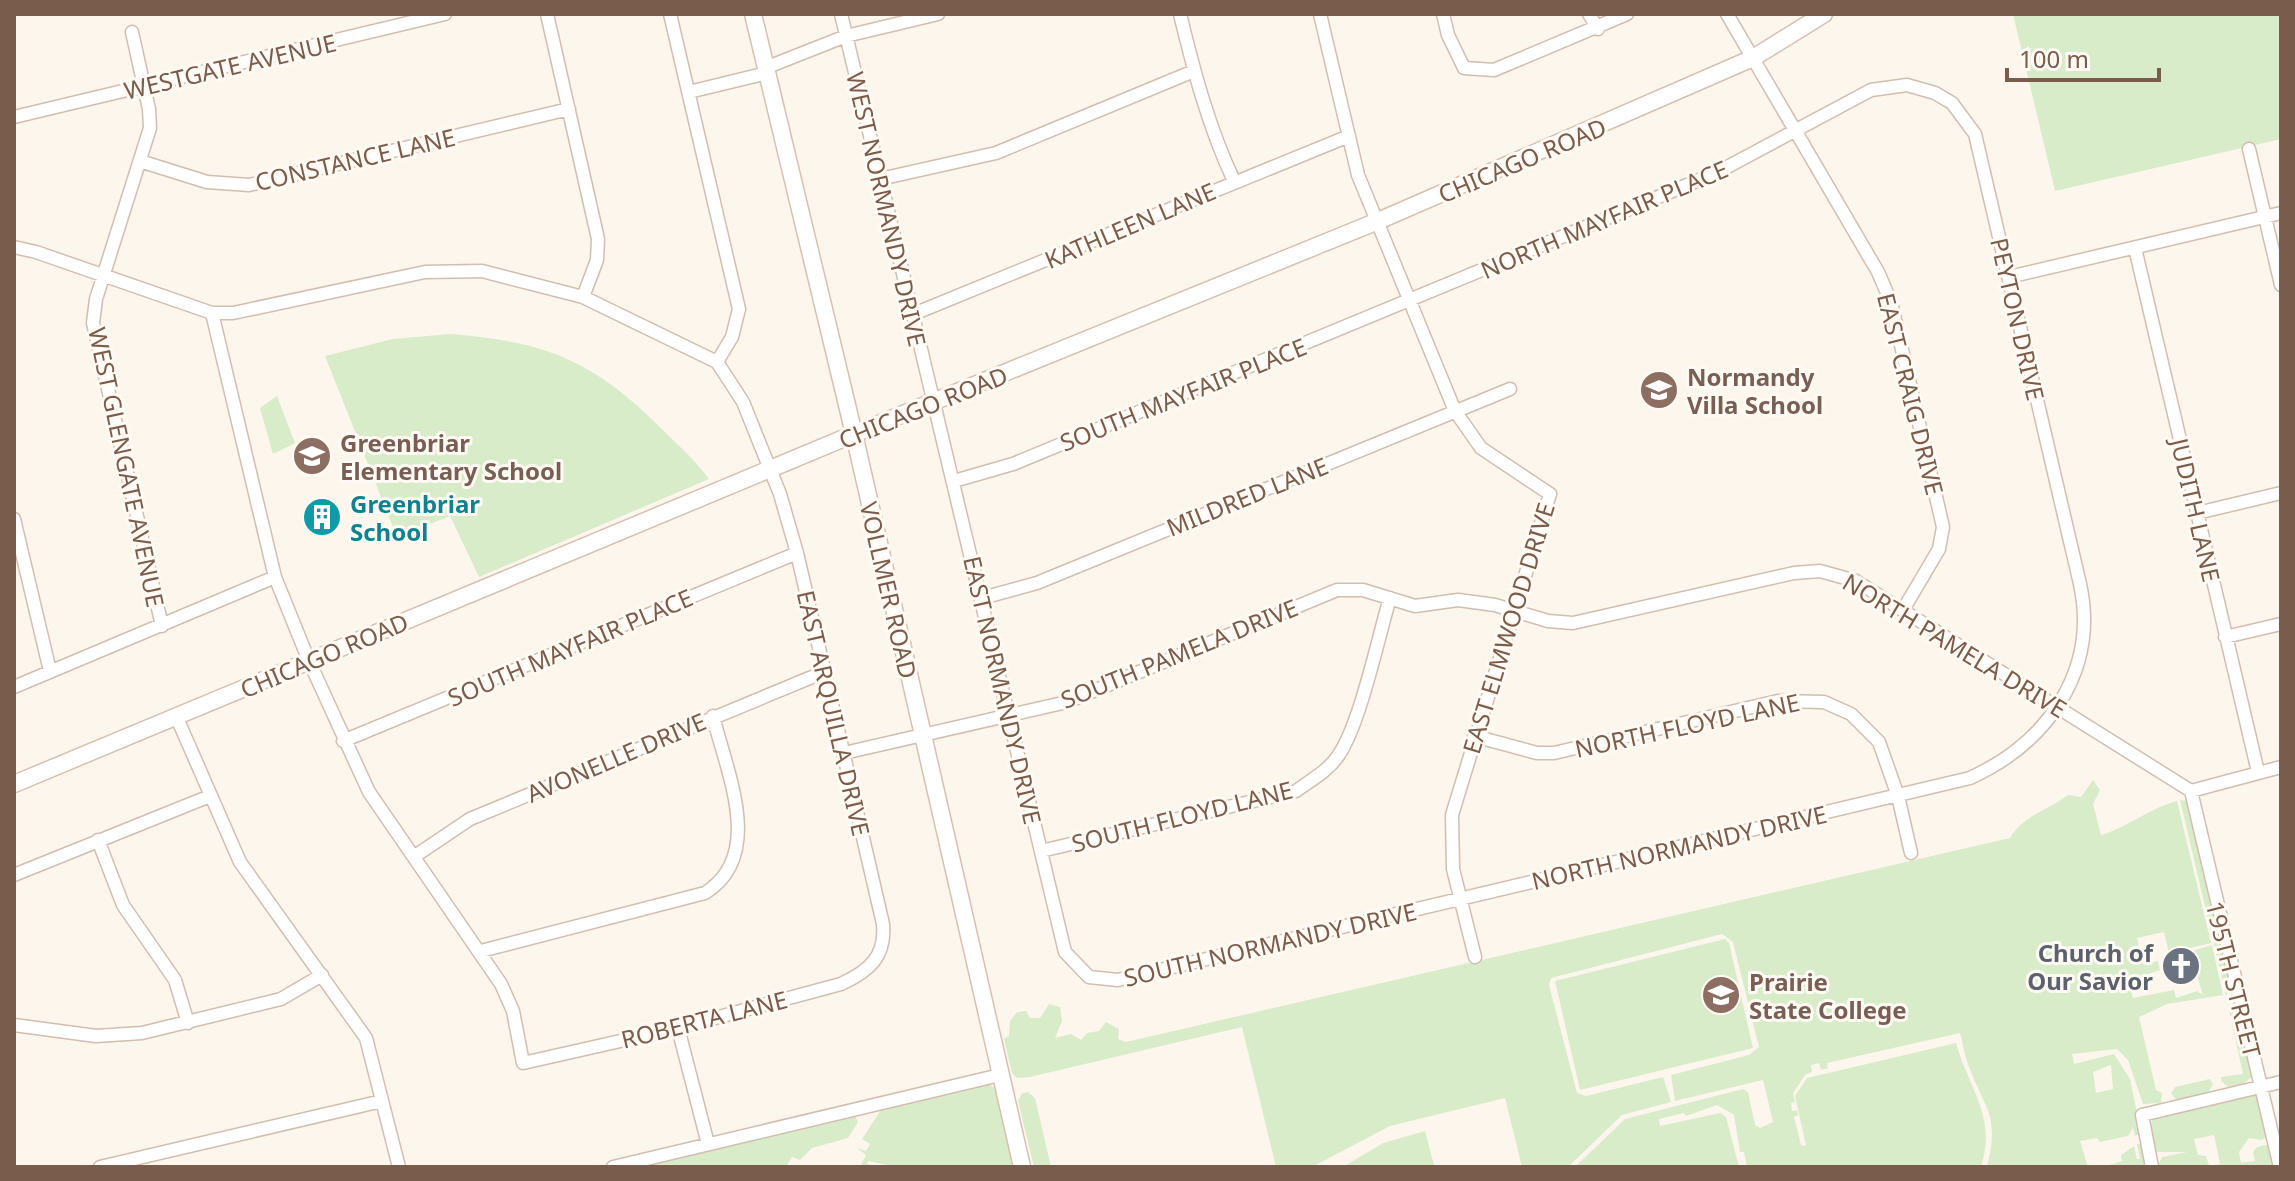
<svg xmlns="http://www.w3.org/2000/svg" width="2295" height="1181" font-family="'Noto Sans',sans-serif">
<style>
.green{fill:#d8ecc9;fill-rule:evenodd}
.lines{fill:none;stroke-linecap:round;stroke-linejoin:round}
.street-casing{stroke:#d1beb0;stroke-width:15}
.secondary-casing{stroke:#d6c0b0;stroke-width:19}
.street{stroke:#fff;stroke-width:12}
.secondary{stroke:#fff;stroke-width:16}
.labels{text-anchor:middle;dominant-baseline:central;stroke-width:6;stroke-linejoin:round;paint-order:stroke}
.street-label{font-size:24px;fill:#7a5c4d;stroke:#fffaf3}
.education-label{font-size:24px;font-weight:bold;fill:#785e54;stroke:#fffaf3;text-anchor:start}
.culture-label{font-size:24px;font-weight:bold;fill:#0d838f;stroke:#fffaf3;text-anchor:start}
.worship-label{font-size:24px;font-weight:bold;fill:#5b616d;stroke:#fffaf3;text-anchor:end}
</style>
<rect width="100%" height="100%" fill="#fdf6ec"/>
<path class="green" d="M2013,14H2281V139L2055,191Z
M451,334C548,342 593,360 663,430C679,446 696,461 709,479L479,577L450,516L397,537L325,356L393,339Z
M277,396L295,443L273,454L260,408Z
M2093,780L2100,790L2093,804L2101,835C2129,827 2149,808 2177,801L2211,943L2169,953L2164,932L2137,938L2143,964L2158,961L2160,970L2128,981L2133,998L2174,990L2176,998L2197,991L2203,995L2192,960L2169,965L2168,958L2212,945L2223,995L2167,1004L2139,1017L2156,1090L2162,1093L2161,1103L2143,1104L2128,1060L2117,1049L2072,1054L2074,1064L2114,1054L2130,1079L2141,1133L2135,1136L2133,1128L2128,1136L2100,1142L2097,1138L2080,1141L2088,1167H1987C2000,1113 1985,1111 1968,1064C1964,1054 1963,1043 1960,1033L1827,1063L1828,1068L1821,1070L1819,1063L1811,1065L1812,1072L1806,1074L1793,1093L1795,1102L1791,1103L1792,1111L1797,1110L1798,1115L1794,1117L1801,1145L1806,1146L1795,1096L1807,1078L1956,1043C1969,1089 1997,1117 1981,1167H1747L1744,1152H1740L1734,1115L1717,1105L1686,1116L1684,1113L1659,1119L1660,1126L1720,1113L1726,1117L1739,1167H1575L1625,1119L1743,1089L1748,1092L1755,1125L1760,1128L1773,1122L1763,1080L1675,1101L1671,1075L1749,1055L1759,1047L1733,942L1722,934L1551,978L1549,985L1577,1093L1586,1096L1663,1077L1671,1102L1622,1115L1568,1167H1522L1505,1098L1390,1126L1312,1167H1276L1242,1027L1030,1077L1017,1078L1012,1073L1004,1039L1009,1036L1010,1021L1017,1012L1026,1011L1030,1018H1040L1049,1004L1060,1007L1062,1021L1055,1038L1071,1034L1081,1040L1087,1033L1099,1031L1106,1022L1119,1029L1118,1039L1126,1042L2010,838C2023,816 2048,810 2068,795L2081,797ZM2111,1065L2113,1089L2096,1093L2093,1072Z
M2180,800L2186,801L2191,814L2231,990L2226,996Z
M1725,939L1729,943L1753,1048L1580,1090L1555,981Z
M2228,1005L2235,1006L2252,1076L2244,1084L2228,1087L2221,1081V1077L2243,1074Z
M2210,1079L2213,1085L2208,1093L2176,1100L2171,1093L2175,1087Z
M988,1083L997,1090L1015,1167H897L868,1161L867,1164L882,1167L861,1165L866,1155L857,1148L866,1151L870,1144L862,1139L883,1107Z
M1028,1092L1035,1098L1051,1167H1034L1018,1101L1022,1093Z
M2256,1092L2268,1136L2262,1140L2249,1138L2239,1152L2241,1163L2255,1161L2253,1152L2257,1147L2270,1144L2276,1167H2157L2162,1157L2187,1152H2155L2150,1127L2153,1118ZM2214,1135L2220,1164L2209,1166L2206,1156L2198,1155L2194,1139Z
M854,1114L858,1122L848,1138L812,1148L800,1160L792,1157L786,1167H635Z
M1425,1131L1434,1165L1343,1167L1383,1143Z
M2137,1144H2144L2149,1167H2102L2122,1161L2121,1155L2134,1146L2137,1159H2140Z"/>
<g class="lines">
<g class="street-casing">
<path id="street" d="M547,14L598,239L597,260L583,297
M670,14L739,309L732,337L717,362
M841,14L1065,952L1089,977L1118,980L1970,778C2047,743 2099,671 2080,584L1975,134L1952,103L1935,93L1907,85L1871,90L1716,173L1013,464L954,481
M1180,14C1194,72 1209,128 1234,181
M1320,14L1358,175L1455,411L1481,448L1550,494L1452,815L1453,869L1475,957
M1443,14L1448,35L1464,68L1494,70L1627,14
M1589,14L1598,29
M1727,14L1878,272L1891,302L1943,527L1939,549L1903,610
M132,32L149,109L150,128L96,299L93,323L162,626
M765,68L846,36L938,14
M689,92L767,73
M14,117L445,14
M2249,149L2281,285
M143,162L207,182L249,185L569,109
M880,179L996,153L1194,71
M14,247L36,252L212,313H233L425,272L482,271L583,297L717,362L743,402L780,494L797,553L883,924C886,957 869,971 841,984L678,1028L523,1063L513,1011L501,984L369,792L309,661L275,577L212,313
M2135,248L2258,772
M2009,277L2281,213
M911,315L1349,136
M2197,513L2281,493
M14,519L50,671
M982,598L1037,583L1510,389
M2225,637L2281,624
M14,687L275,577
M177,718L240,862L366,1038L399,1167
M1474,736L1537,753H1554L1778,701L1824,702L1851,714L1879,742L1898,796L1911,853
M343,741L797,553
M844,753L1067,702L1337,590H1363L1415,606L1458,600L1495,605L1548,621L1573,623L1794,573L1820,571L1856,581L2191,791
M2191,791L2280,1167
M2191,791L2281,767
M98,840L123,905L175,980L188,1023
M1041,851L1296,791C1311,780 1328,771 1338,756C1360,725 1378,638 1390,598
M415,856L470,819L824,672
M14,875L210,796
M481,951L705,893C766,855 726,771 713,716
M14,1025L96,1036L142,1033L281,999L322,975
M678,1028L708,1144
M100,1167L382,1101
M613,1167L1000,1075
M2152,1167L2142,1115L2281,1082"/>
</g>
<g class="secondary-casing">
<path id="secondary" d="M753,14L854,434L1022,1167
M14,784L854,434L1378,221L1753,58L1824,14"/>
</g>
<use href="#street" class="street"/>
<use href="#secondary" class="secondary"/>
</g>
<defs>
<g id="school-disc" transform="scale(2)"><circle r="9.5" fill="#8d6e63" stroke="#fffaf3"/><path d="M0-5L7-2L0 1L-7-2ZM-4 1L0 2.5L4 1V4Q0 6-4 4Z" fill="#fff"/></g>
<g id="building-disc" transform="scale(2)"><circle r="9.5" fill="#0f9aa8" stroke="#fffaf3"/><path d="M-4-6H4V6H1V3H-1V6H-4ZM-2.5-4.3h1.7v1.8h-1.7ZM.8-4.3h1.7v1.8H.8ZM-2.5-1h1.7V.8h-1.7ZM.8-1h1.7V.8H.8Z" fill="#fff"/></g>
<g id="church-disc" transform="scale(2)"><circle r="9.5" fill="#6b7280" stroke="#fffaf3"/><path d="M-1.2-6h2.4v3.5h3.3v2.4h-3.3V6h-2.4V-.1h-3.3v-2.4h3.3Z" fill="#fff"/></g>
<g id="university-disc" transform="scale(2)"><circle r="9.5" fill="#8d6e63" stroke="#fffaf3"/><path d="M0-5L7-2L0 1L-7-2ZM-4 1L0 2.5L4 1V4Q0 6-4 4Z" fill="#fff"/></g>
</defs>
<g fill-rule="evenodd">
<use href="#school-disc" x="1659" y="390"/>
<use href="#school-disc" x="312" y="456"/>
<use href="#building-disc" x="322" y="517"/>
<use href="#church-disc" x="2181" y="966"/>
<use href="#university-disc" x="1721" y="995"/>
</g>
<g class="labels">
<g class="street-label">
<text transform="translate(230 66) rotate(-13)">WESTGATE AVENUE</text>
<text transform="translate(355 159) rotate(-13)">CONSTANCE LANE</text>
<text transform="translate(1522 160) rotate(-23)">CHICAGO ROAD</text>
<text transform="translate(887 209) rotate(77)">WEST NORMANDY DRIVE</text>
<text transform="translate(1604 219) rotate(-23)">NORTH MAYFAIR PLACE</text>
<text transform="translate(1130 225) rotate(-23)">KATHLEEN LANE</text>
<text transform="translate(2018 319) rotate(77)">PEYTON DRIVE</text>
<text transform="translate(1183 394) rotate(-22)">SOUTH MAYFAIR PLACE</text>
<text transform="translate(1911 394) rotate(76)">EAST CRAIG DRIVE</text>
<text transform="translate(923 407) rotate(-22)">CHICAGO ROAD</text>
<text transform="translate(127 467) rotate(78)">WEST GLENGATE AVENUE</text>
<text transform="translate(1247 496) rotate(-22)">MILDRED LANE</text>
<text transform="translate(2196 510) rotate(77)">JUDITH LANE</text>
<text transform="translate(889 590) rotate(77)">VOLLMER ROAD</text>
<text transform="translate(1508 628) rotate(-73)">EAST ELMWOOD DRIVE</text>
<text transform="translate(1955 645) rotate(31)">NORTH PAMELA DRIVE</text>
<text transform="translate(570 647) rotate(-23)">SOUTH MAYFAIR PLACE</text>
<text transform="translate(1179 653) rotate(-22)">SOUTH PAMELA DRIVE</text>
<text transform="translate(324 655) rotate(-23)">CHICAGO ROAD</text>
<text transform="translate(1003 690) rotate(77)">EAST NORMANDY DRIVE</text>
<text transform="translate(834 713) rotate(77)">EAST ARQUILLA DRIVE</text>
<text transform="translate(1687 725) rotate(-12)">NORTH FLOYD LANE</text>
<text transform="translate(616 757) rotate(-23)">AVONELLE DRIVE</text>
<text transform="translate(1182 816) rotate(-14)">SOUTH FLOYD LANE</text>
<text transform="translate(1679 847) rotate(-13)">NORTH NORMANDY DRIVE</text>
<text transform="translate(1270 944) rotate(-13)">SOUTH NORMANDY DRIVE</text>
<text transform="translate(2234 979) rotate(76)">195TH STREET</text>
<text transform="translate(704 1019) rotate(-14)">ROBERTA LANE</text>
</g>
<g class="education-label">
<text x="1687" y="376">Normandy<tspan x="1687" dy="28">Villa School</tspan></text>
<text x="340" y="442">Greenbriar<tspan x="340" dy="28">Elementary School</tspan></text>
<text x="1749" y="981">Prairie<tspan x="1749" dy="28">State College</tspan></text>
</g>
<g class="culture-label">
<text x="350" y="503">Greenbriar<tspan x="350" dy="28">School</tspan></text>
</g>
<g class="worship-label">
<text x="2153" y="952">Church of<tspan x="2153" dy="28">Our Savior</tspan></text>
</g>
</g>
<rect width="2295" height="1181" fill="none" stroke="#7a5c4d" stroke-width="32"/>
<path d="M2007 68v12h152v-12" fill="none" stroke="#7a5c4d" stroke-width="4"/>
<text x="2019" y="68" font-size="24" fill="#7a5c4d" stroke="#fffaf3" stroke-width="6" paint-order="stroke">100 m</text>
</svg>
